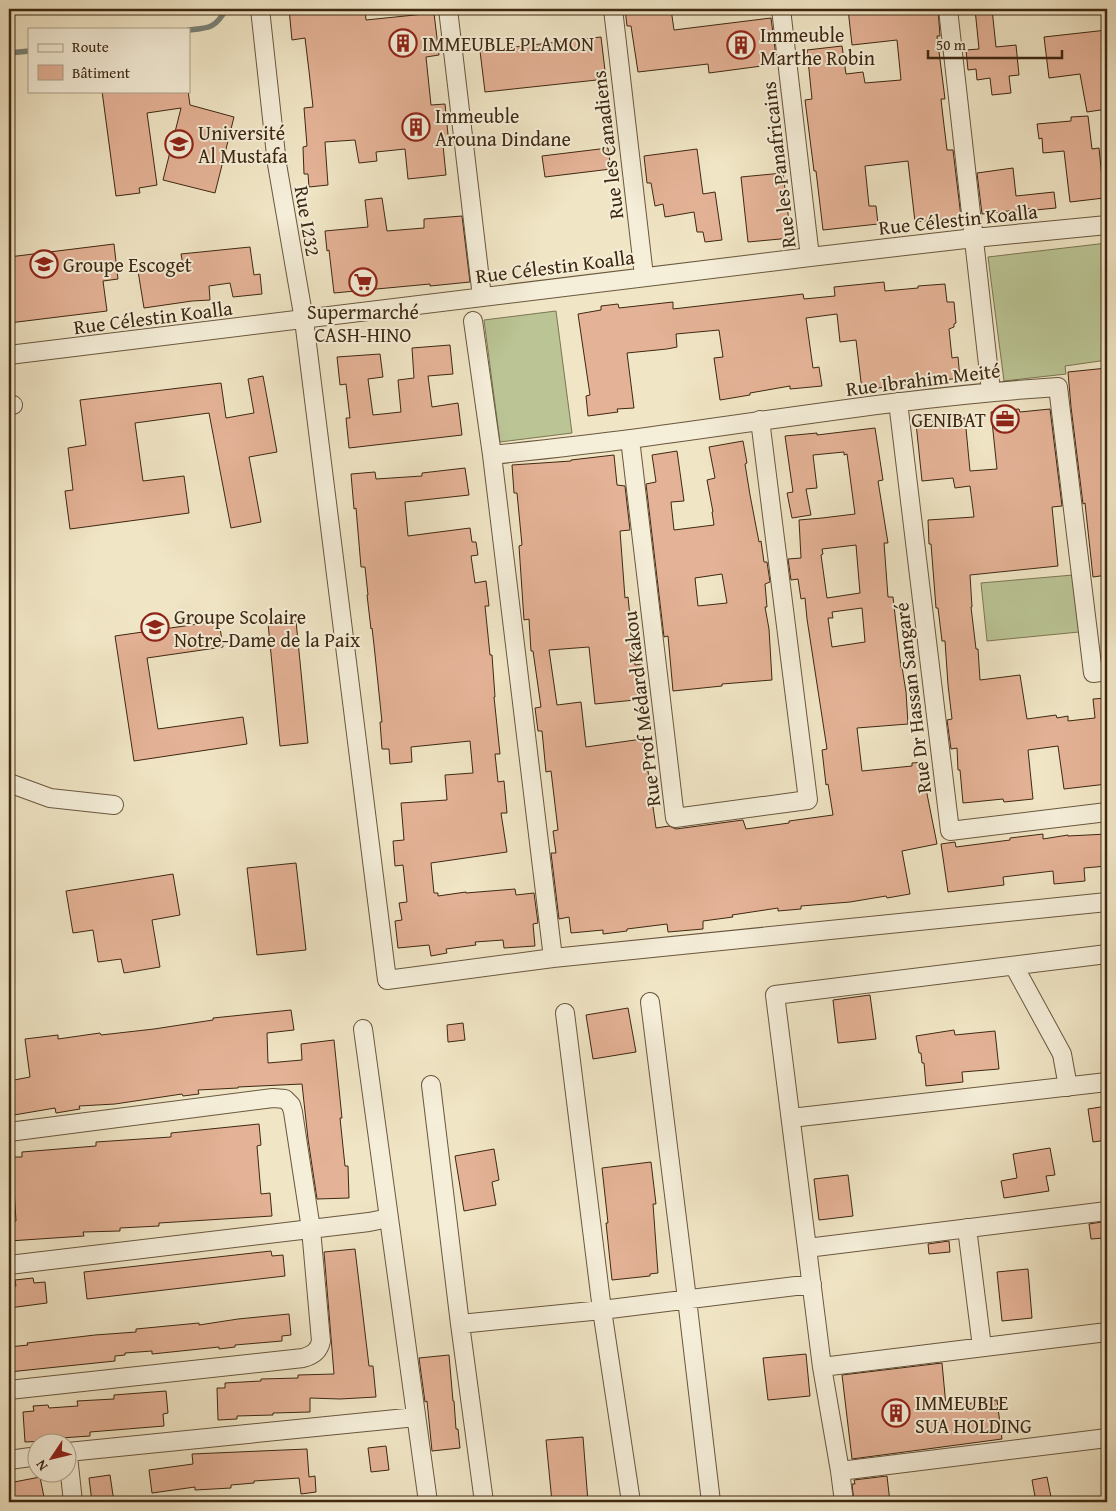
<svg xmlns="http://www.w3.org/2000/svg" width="1116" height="1511" font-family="'Gentium Book Plus',serif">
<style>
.grass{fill:#bac494;stroke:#7c7652}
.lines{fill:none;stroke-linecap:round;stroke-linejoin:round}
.stream{stroke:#788178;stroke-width:5.5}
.building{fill:#e4b296;stroke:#3e2811;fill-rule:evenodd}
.minor-casing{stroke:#6a573e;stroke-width:20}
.minor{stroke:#f5eed9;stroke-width:18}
.labels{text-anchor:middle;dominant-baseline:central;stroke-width:4;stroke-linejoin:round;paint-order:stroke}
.poi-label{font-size:20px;fill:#3e2811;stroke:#f5eed9;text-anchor:start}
.street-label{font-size:20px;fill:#3e2811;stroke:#f5eed9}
</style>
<rect width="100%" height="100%" fill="#f0e5c5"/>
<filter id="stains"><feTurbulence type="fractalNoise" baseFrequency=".004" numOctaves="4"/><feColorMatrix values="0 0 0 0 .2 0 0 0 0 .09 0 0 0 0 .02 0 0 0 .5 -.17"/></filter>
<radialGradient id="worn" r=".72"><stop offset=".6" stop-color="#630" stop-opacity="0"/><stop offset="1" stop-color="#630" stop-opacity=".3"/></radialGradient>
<path class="grass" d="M1107,243V360L1065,366L1066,374L1004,381L988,257Z
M556,311L572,433L500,442L484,320Z
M1073,575L1079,632L987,641L981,583Z"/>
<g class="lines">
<path class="stream" d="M189,30C209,28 216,28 226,9
M9,53L29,51"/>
</g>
<path class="building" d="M289,9H365L366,20L434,13L439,55L426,57L431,105L445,104L449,145H443L446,175L408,179L405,149L376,152L377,161L359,163L355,140L325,142L328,185L309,187L308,174H304L303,147L307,146L304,108L313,107L309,71L305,38L292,40Z
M625,9H671L674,30L771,18L777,64L709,73L708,64L638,72L631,26H627Z
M848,9H938L940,36H937L945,99H941L943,117L947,150H953L961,217L915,222L908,161L865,166L869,206H876L878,224L823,230L816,171H814L805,100L812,99L807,50L842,46L846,74L863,72L865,83L901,80L897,40L852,45Z
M975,9H992L996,47L1016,45L1019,75L1009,76L1011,93L992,95L990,78L977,80L976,69L968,70L966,50L979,49Z
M1107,30V109L1087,112L1080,74L1049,78L1044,37Z
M601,37L606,79L485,92L480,51Z
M102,91H188L190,105L234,117L215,193L163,180L181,108L147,113L157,185L139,188L140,193L116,196Z
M1088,116L1092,149L1099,148L1104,198L1070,202L1064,151L1043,153L1042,138L1039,139L1037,124L1071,121V117Z
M608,148L611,169L545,177L542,156Z
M697,149L703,194L715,192L722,240L705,242L703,232H697L694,212L665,217L663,204L655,206L651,183H647L644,156Z
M1013,168L1016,196L1054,192L1056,208L1035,210V208L982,214L977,173Z
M783,173L791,238L748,242L741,177Z
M382,198L387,231L424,228V219L462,216L470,282L430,286V284L334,293L329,250L327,251L325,231L368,227L365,200Z
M114,244L118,279L103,281L107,311L9,323V257Z
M250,247L254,275L260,274L262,294L233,297L230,283L209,286L210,300L192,301L144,308L138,271L183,265L181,254Z
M884,282L885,291L918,288V286L945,284L947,302H954L956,323L954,324V327L949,329L952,358L958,357L960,378L862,390L856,340L840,342L837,314L806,318L813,368L819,367L822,386L790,389V386L750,393V395L720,400L714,358L723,357L719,330L676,334L677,347L667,349L627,353L634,408L617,409L618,412L588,416L586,396L590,395L578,314L601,310V306L618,304L619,308L673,302V309L803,294L804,299L835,296L834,287Z
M450,345L453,374L428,376L432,407L458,403L462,435L349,448L346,418H350L346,384L340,385L337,357L380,354L383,377L368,379L373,415L401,412L398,380L414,378L412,348Z
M1107,368V575L1093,577L1085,503L1083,504L1071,407L1068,372Z
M263,376L277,452L249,457L261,522L231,528L209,413L135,423L143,481L184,476L189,513L70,529L65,491L73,490L68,448L86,445L80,400L221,383L226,418L254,413L248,379Z
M1019,409L1020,412L1050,409L1062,506L1052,507L1058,566L970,575L972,607H971L976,649H978L980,680L1020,675L1027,719L1056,715L1057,718L1068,716V721L1095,718L1093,699L1107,698V784L1064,789L1058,746L1028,750L1033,799L1004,802L1003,799L963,803L960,770H958L957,748L951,749L947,720L952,719L948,685L945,641H942L938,608H936L931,544H929L928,520L974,517L970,486L955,488L953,478L922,481L916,423L965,418L970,471L997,469L991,412Z
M875,428L883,480L878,481L888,543H884L888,597H893L901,667H902L906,692L908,724L857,728L862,771L912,766V763L926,762L927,784H925L937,844L902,851L910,894L887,898L886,896L850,902L801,906V909L778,911V908L732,915L733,917L703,921V929L668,932L667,924L627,929V931L603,934V930L571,933L569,917L559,919L551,853H556L553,831L558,830L551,771L546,772L542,731H538L535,708L541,707L533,651H531L529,619L524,620L519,546L522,545L517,493H514L512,465L571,461V460L614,455L617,485L625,486L630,530L620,531L625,598L628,597L635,665L642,664L645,699L595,704L589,647L549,650L557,705L581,702L586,747L642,739L646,771H648L656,828L669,826L676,829L743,820L746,829L789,823V821L833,815L828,784L826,785L822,750L827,749L807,619L805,598L801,599L798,579L791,580L788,559L801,558L799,520L822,518L855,514L847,454L844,455V452L813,455L817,488L806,489L811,515L792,518L787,493L793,492L785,436L817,433V435ZM856,545L860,593L827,598L821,555L823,554L822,549ZM862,608L865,642L832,647L828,618H833L832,612Z
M743,441L747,463L745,464L750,495L759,542L761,541L764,562H767L770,582L765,584L767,607H765L769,629L772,680L722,684V686L673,691L668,636L664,637L646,484L656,482L652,455L677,451L684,501L671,502L674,530L714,525L712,512H713L707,480L715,478L709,447ZM722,574L727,603L698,606L695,578Z
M465,468L469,495L405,502L408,536L470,528L472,542H476L478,555L471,556L475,583L486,581L489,606H485L490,655H492L495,697H494L500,754H495L498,782L504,781L507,813H501L507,852L431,863L434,893H438V896L466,892V893L515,889L516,895L534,893L538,923L533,924L535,946L504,948L503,940L475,942L476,945L446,949L447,953L431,956L429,945L398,948L395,921L402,920L399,903L407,902L403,865L395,866L393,841L404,840L401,803L447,800L445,775L473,773L470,741L411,747L412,762L390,764L389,749H382L380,722H382L374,645L372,628L371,629L367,595H368L365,567H361L356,508L354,509L351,474L375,472L376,479L422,476V473Z
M219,621L223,647L147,658L158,729L243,717L247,744L134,761L115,636Z
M296,621L308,743L280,746L268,623Z
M1043,834V839L1068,835V836L1107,834V866L1084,868L1085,881L1054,884L1053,871L1036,873L1003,877L1004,885L948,892L941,844L955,842L956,847L1010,840V838Z
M296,863L306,950L257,955L247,868Z
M173,874L180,915L152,920L160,967L124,973L121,959L98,962L93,930L73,933L66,891Z
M870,995L876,1039L838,1043L833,1000Z
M628,1008L636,1052L593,1059L586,1015Z
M291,1010L294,1030L267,1033L268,1063L302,1060L301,1044L334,1040L342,1118H340L345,1166H348L349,1198L317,1199L308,1139L302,1084L238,1087V1088L198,1090L199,1094L183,1096L182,1094L115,1104L79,1106L80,1109L56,1113L55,1108L14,1115L9,1081L30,1077L25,1039L58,1035V1039L100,1033L101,1035L154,1029L213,1020V1018Z
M463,1023L465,1040L448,1042L447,1025Z
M954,1030L955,1035L995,1031L999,1069L962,1072L963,1082L926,1086L924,1063H922L921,1053H919L916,1036Z
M1107,1106V1140L1093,1142L1088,1109Z
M259,1124L261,1145L257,1146L261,1194L270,1193L272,1216L159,1223V1226L120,1228V1231L83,1232L84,1236L9,1241V1221H16L12,1157H22V1152L96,1146V1142L171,1137V1133Z
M1050,1148L1055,1175L1046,1176L1049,1191L1004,1198L1001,1181L1017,1178L1013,1154Z
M494,1149L499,1180L492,1182L496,1205L464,1211L455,1156Z
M651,1162L656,1204H653L658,1273L650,1274V1276L612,1280L606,1223H608L602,1168Z
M848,1175L853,1216L819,1220L814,1179Z
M1102,1222L1104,1238L1091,1239L1089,1224Z
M949,1241L950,1252L929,1254L928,1244Z
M355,1249L369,1366H373L376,1397L340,1399L310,1398V1412L273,1413V1415L237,1416V1419L218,1420L217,1388H225V1383L261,1381V1379L298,1378V1375L334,1374L324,1252Z
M271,1251L272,1256L283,1255L285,1276L87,1299L84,1272Z
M1028,1269L1032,1318L1002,1321L997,1272Z
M33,1278L34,1283L45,1282L47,1303L9,1308V1287L16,1286L15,1280Z
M289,1314L291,1335L282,1336V1341L235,1345V1347L219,1349V1347L152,1354V1351L125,1353V1355L115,1356V1361L9,1372V1347L28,1345L27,1343L95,1335L136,1332V1329L199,1323V1325L238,1319Z
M806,1354L810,1396L768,1400L763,1358Z
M449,1355L453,1401H454L456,1429H458L460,1448L432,1451L427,1401L425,1402L419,1358Z
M942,1363L946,1406L997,1400L1002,1439L852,1459L842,1375Z
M166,1391L168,1413L163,1414L164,1426L90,1432V1436L46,1439V1441L25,1442L23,1412L34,1411L33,1406L48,1405L49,1408L78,1406L77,1401L114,1399V1395Z
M583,1437L588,1502H552L546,1440Z
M386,1446L389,1470L371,1472L368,1448Z
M307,1449L309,1477L315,1476L316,1492L301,1494L299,1478L254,1481V1483L231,1485V1488L195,1490V1487L152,1493L149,1470L193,1464L192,1454Z
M110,1475L114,1502H92L89,1478Z
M887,1476L890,1502H854L852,1484H855L854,1480Z
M40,1477L45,1502H9V1483Z
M1047,1477L1052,1502H1036L1032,1480Z"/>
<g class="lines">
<g class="minor-casing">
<path id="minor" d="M260,9L277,164L304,320L387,980L553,958L1107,902
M448,9L482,297
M613,9L644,276
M781,9L810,257
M948,9L991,391
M473,321L492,455L553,958
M9,355L810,257L974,238L1107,225
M898,402L950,831L1107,812
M9,406L13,405
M630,439L675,818L808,800L760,420
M492,455C539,450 585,445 631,439C774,420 915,396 1058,387L1093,673L1107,671
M9,783L50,798L114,805
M1014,966L1062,1054L1068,1087
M650,1002L687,1299L711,1502
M565,1013L602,1310L631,1502
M363,1029L428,1502
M431,1085L460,1324L484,1502
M791,1118L1107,1082
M9,1132L273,1098L285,1099L291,1105L293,1112L311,1229L321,1341C319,1351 313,1355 303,1358L9,1390
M967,1228L982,1347
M807,1248L1107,1211
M9,1265L369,1222L389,1218
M460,1324L602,1310L812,1284
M822,1367L1107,1332
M68,1452L416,1417
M68,1456L73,1502
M9,1460L38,1456
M840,1471L1107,1438
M844,1502L840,1471L822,1367L775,995L1107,954"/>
</g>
<use href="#minor" class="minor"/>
</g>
<defs>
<g id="building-ring" transform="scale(1.4375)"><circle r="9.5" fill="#f5eed9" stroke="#8f2418" stroke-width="1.5"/><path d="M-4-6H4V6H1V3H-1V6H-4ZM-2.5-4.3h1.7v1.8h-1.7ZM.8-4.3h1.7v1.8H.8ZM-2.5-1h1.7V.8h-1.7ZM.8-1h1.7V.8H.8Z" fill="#8f2418"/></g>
<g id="university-ring" transform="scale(1.4375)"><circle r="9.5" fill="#f5eed9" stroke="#8f2418" stroke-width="1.5"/><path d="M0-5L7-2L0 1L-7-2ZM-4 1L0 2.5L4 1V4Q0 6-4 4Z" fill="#8f2418"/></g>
<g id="school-ring" transform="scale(1.4375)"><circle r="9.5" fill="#f5eed9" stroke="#8f2418" stroke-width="1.5"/><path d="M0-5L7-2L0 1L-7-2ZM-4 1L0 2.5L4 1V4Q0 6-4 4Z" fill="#8f2418"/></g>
<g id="supermarket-ring" transform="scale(1.4375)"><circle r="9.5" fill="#f5eed9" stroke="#8f2418" stroke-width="1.5"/><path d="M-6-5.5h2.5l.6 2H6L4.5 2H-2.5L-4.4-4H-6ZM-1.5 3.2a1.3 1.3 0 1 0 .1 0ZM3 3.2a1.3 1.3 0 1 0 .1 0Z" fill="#8f2418"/></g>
<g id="office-ring" transform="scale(1.4375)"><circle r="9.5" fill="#f5eed9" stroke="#8f2418" stroke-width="1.5"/><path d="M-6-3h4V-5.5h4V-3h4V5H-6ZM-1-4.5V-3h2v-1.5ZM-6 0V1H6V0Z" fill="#8f2418"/></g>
</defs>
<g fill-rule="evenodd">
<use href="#building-ring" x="403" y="43"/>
<use href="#building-ring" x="741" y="45"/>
<use href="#building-ring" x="416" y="127"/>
<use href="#university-ring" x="179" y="144"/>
<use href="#school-ring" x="44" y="264"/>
<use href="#supermarket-ring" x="363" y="282"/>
<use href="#office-ring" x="1005" y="419"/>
<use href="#school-ring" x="155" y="627"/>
<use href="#building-ring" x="896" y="1413"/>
</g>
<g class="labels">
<g class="poi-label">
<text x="760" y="34">Immeuble<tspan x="760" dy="23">Marthe Robin</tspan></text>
<text x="422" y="43">IMMEUBLE PLAMON</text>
<text x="435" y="115">Immeuble<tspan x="435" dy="23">Arouna Dindane</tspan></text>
<text x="198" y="132">Université<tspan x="198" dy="23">Al Mustafa</tspan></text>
<text x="63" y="264">Groupe Escoget</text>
<text x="363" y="311" text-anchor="middle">Supermarché<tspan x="363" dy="23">CASH-HINO</tspan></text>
<text x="986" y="419" text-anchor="end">GENIBAT</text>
<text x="174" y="616">Groupe Scolaire<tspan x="174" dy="23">Notre-Dame de la Paix</tspan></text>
<text x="915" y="1402">IMMEUBLE<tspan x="915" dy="23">SUA HOLDING</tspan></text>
</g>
<g class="street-label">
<text transform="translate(607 145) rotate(-97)">Rue les Canadiens</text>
<text transform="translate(778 165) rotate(-97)">Rue les Panafricains</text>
<text transform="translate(958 219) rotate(-6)">Rue Célestin Koalla</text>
<text transform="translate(308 221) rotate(80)">Rue I232</text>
<text transform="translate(555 266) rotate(-7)">Rue Célestin Koalla</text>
<text transform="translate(153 317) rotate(-7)">Rue Célestin Koalla</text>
<text transform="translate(923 379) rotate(-7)">Rue Ibrahim Meité</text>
<text transform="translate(912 698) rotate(-97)">Rue Dr Hassan Sangaré</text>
<text transform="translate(641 709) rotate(-97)">Rue Prof Médard Kakou</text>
</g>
</g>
<rect width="1116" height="1511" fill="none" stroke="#f0e5c5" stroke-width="30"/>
<rect x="10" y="10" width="1096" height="1491" fill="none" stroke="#3e2811" stroke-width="2.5"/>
<rect x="15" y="15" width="1086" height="1481" fill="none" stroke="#3e2811"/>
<rect x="28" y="28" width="162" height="65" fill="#f5eed9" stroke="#ac9f89"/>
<rect x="38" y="44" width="25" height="8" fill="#f5eed9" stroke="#ac9f89"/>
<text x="72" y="52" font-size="15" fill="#3e2811">Route</text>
<rect x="38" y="65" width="25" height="15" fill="#e4b296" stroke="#ac9f89"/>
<text x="72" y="78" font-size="15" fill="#3e2811">Bâtiment</text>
<g transform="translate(52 1458) rotate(235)"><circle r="24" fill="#f5eed9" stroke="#ac9f89"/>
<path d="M0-4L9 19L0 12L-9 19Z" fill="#8f2418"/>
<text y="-8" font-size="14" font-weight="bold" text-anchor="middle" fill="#3e2811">N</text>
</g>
<path d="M928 50v8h134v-8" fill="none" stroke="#3e2811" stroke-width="2.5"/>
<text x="936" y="50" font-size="15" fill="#3e2811" stroke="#f5eed9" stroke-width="4" paint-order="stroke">50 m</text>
<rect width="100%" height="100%" filter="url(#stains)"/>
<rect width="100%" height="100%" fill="url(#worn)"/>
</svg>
